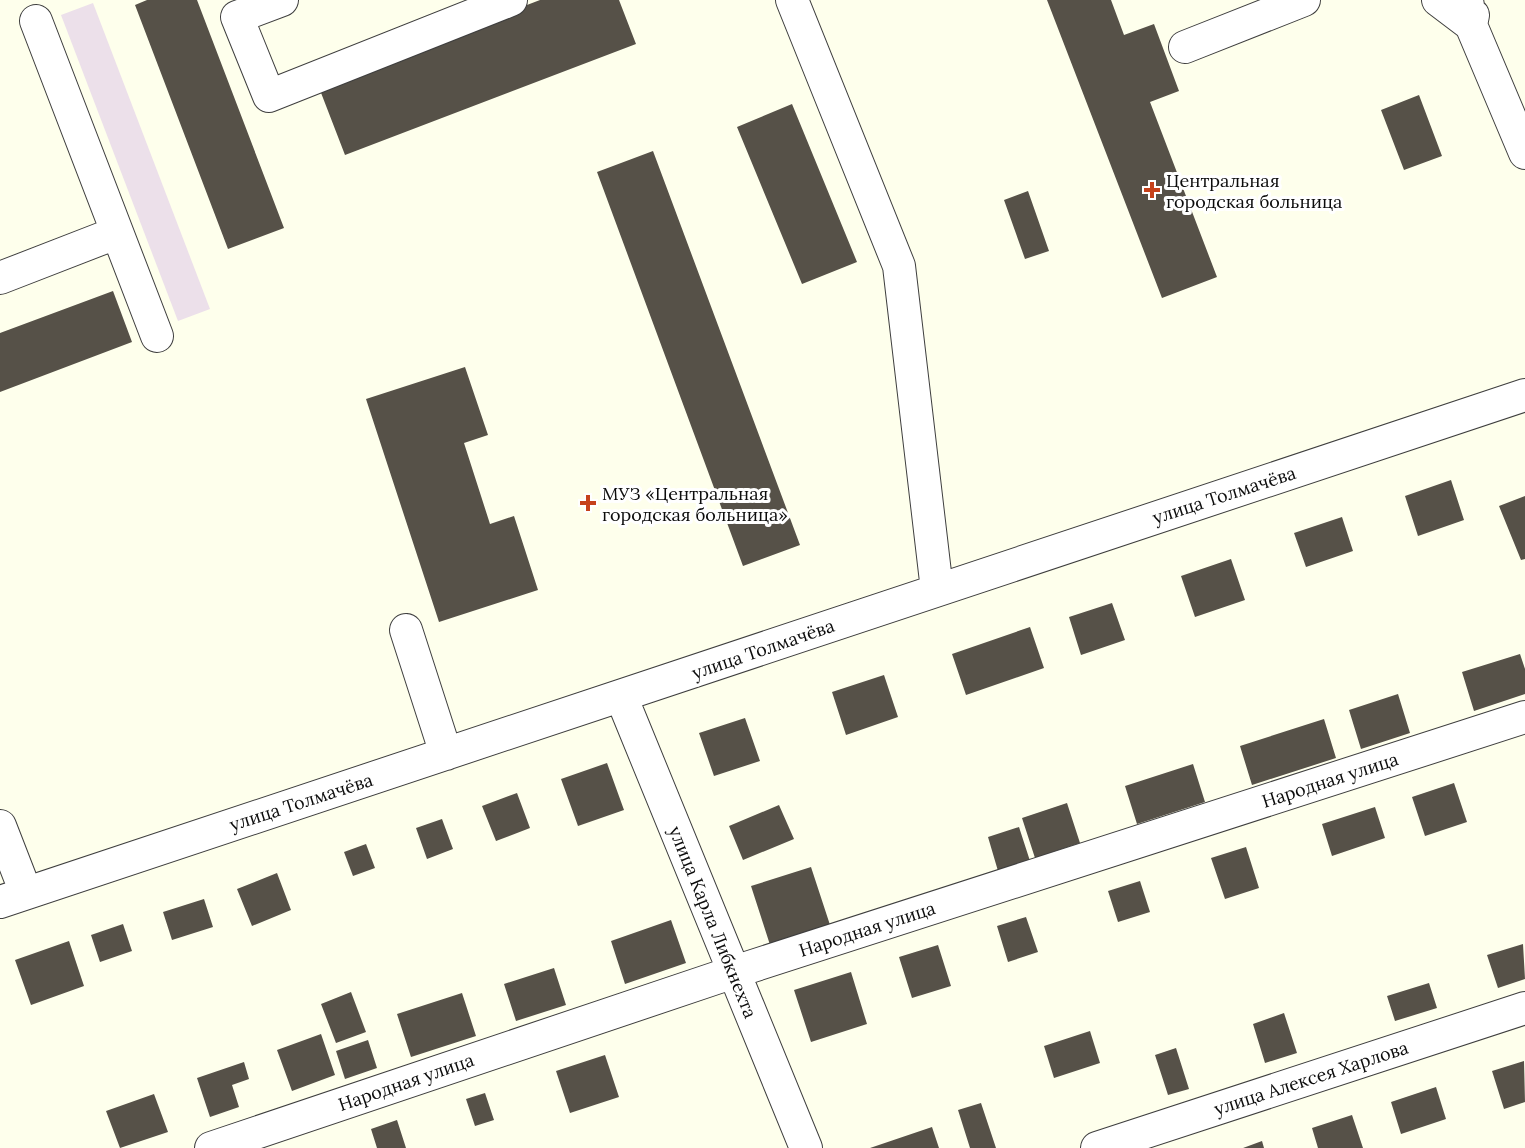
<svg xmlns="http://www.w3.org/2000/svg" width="1525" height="1148" font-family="Lora,serif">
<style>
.industrial{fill:#ece0ea}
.building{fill:#565148}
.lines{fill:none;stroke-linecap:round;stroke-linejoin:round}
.minor-casing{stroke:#3f3f3f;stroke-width:34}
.minor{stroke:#fff;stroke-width:32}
.poi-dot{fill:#c6411b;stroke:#fff;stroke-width:2}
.labels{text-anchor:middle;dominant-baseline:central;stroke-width:6;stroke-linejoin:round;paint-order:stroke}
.poi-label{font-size:18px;fill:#0c0c0c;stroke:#fff;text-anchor:start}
.street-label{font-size:18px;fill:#0c0c0c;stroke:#fff}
</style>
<rect width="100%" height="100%" fill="#feffec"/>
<path class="industrial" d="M93,3L210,309L178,321L61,15Z"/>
<path class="building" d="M147,0H197L284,228L228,249L135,5Z
M540,0H619L636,44L345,155L318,85Z
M1047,0H1111L1124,35L1154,24L1179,91L1150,102L1217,277L1162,298Z
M1419,95L1442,156L1404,170L1381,110Z
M792,104L857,262L802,284L737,127Z
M653,151L800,545L743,566L597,172Z
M1028,191L1049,251L1025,259L1004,200Z
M113,291L132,342L0,392V333Z
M465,367L488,435L464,443L490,524L514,516L538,590L439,622L366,399Z
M1451,480L1464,520L1418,536L1405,496Z
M1525,496V559L1521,560L1499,506Z
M1342,517L1353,551L1306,567L1294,533Z
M1231,559L1245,600L1195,617L1181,576Z
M1112,603L1125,640L1081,655L1069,617Z
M1030,627L1044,668L966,695L952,654Z
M1520,654L1525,669V694L1474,711L1462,672Z
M884,675L898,717L846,735L832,692Z
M1398,694L1410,733L1361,749L1349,710Z
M745,718L760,761L714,776L699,733Z
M1324,719L1336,758L1252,785L1240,746Z
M607,763L624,810L578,826L561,779Z
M1193,764L1205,802L1137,824L1125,786Z
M1454,783L1467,822L1425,836L1412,797Z
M517,793L530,828L496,841L482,806Z
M1067,803L1080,843L1035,858L1022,818Z
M779,805L794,839L743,860L729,826Z
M1375,807L1385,838L1332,856L1322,824Z
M442,819L453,849L427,859L416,828Z
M1019,827L1030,861L998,871L988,837Z
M366,844L375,868L353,876L344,852Z
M1246,847L1259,888L1225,899L1211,858Z
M811,867L831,928L771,948L751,886Z
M277,873L291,910L252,926L237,889Z
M1140,881L1150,912L1118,922L1108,891Z
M204,899L213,927L172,940L163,912Z
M1026,917L1038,952L1008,962L997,926Z
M671,920L686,963L625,984L611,941Z
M123,924L132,951L100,962L91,935Z
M69,941L84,986L31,1005L15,960Z
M1523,944L1525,979L1498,988L1487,955Z
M938,945L951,986L912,998L899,957Z
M554,968L566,1005L516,1021L504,984Z
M851,972L867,1024L811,1042L794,990Z
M1429,983L1437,1008L1395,1021L1387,996Z
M351,992L366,1032L336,1043L321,1004Z
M462,993L476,1036L411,1057L397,1014Z
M1284,1013L1297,1053L1265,1063L1253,1024Z
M1090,1031L1100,1063L1054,1078L1044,1046Z
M321,1034L335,1075L292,1091L277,1050Z
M368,1040L377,1068L345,1079L336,1051Z
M1176,1048L1189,1089L1168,1095L1155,1055Z
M605,1055L619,1097L570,1113L556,1071Z
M1524,1061L1525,1102L1504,1109L1492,1071Z
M244,1062L249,1079L232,1085L239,1107L210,1117L197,1078Z
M1436,1087L1446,1119L1401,1134L1391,1102Z
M485,1093L494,1120L475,1126L466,1099Z
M154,1094L168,1132L120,1148L106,1111Z
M981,1103L996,1148H970L958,1110Z
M1352,1115L1363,1148H1318L1312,1128Z
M397,1120L406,1148H377L371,1129Z
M932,1127L939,1148H870Z
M1262,1141L1264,1148H1243Z"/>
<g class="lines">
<g class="minor-casing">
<path id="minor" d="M282,0L237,17L269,96L511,0
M792,0L899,266L937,590
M1438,0L1471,25L1473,15
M1467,0L1471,25L1525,153
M36,21L157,336
M1185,47L1304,0
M0,278L116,233
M406,630L446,754
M621,696L806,1148
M0,826L26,893
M0,902L1525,395
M211,1148L734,972L1525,717
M1097,1148L1525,1008"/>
</g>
<use href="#minor" class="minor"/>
</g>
<g class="poi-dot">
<path d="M1149 181h6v6h6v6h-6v6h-6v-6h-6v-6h6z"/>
<path d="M585 494h6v6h6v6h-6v6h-6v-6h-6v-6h6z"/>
</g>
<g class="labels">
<g class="poi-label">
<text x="1166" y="180">Центральная<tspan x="1166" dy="21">городская больница</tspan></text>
<text x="602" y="493">МУЗ «Центральная<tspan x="602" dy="21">городская больница»</tspan></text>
</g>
<g class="street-label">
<text transform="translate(1224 495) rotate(-18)">улица Толмачёва</text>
<text transform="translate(763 649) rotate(-19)">улица Толмачёва</text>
<text transform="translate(1330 780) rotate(-18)">Народная улица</text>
<text transform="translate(301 802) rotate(-18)">улица Толмачёва</text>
<text transform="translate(713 922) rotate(68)">улица Карла Либкнехта</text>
<text transform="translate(867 929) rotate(-18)">Народная улица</text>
<text transform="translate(1311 1078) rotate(-18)">улица Алексея Харлова</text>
<text transform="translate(406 1082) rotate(-19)">Народная улица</text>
</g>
</g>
</svg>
